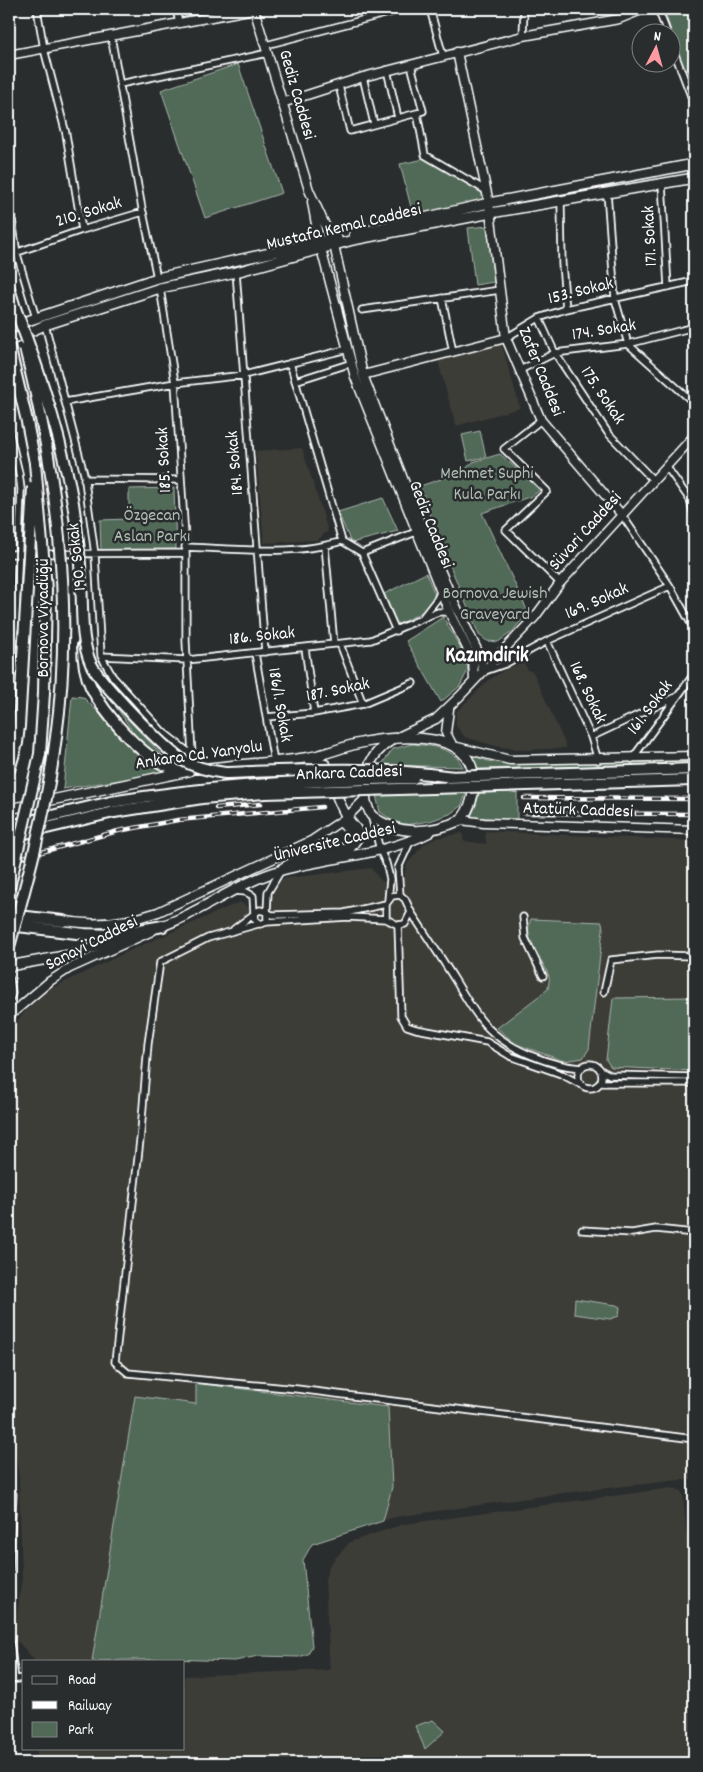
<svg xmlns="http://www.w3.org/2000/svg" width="703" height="1772" font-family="Dekko,sans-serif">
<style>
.built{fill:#3d3c38}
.green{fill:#516a58;stroke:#a8b4ac}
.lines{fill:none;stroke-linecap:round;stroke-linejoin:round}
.street-casing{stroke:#fff;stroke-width:9}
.secondary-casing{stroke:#fff;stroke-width:11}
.primary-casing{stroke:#fff;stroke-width:12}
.highway-casing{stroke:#fff;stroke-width:14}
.street{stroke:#2a2d2e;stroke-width:5.5}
.secondary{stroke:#2a2d2e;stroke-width:8}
.primary{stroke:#2a2d2e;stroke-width:9}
.highway{stroke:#2a2d2e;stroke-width:10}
.rail-casing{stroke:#fff;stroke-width:4.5}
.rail{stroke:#2a2d2e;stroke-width:2.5;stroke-dasharray:8;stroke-linecap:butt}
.highway-bridge-casing{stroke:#fff;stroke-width:14;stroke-linecap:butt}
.highway-bridge{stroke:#2a2d2e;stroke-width:10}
.labels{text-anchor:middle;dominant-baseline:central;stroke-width:5;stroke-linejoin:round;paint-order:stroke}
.street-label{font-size:18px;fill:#fff;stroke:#2a2d2e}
.park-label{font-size:18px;fill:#b1bcb4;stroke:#2a2d2e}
.district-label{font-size:22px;font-weight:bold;fill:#fff;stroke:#2a2d2e}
</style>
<rect width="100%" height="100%" fill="#2a2d2e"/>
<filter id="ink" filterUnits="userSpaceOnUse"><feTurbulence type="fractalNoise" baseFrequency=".02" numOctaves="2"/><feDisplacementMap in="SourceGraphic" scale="10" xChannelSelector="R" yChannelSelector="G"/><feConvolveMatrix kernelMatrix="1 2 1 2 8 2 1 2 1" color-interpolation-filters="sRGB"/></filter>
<g filter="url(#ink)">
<path class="built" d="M501,342L520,408L456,426L438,361Z
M302,448L328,531L317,540L264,543L256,451Z
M524,663L528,670L533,672L567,748L523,750L495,746L465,737L456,726V712L489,680L508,668Z
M485,831L694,841V1482L693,1480H679L563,1493L395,1517L312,1543L303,1560L312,1646L308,1654L299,1657L258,1656L235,1661L167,1659L155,1661H35L14,1637L22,1578L19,1476L9,1417V1032L26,1010L50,989L129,951L240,902L248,907L268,902L280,879L371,868L382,882L404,877L407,864L424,844L437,838L463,833V841L486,844Z
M672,1488L680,1490L683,1495L694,1611V1763H37V1748H184V1676L330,1670L325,1579L330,1564L350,1542L404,1524Z"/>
<path class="green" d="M664,9H694V104Z
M238,64L282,193L205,218L161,90Z
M425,155L485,190L489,203L414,219L400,164L420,160Z
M487,226L494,282L475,285L468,228Z
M480,431L486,457L468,461L462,435Z
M500,454L540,490L532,496L482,513L528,612L512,632L498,642L487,641L479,635L433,525L420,486L462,472L473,462Z
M174,488L176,549L101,551L100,520L129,519V489Z
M383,498L398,531L351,543L338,512Z
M426,573L436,597L424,611L397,625L384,594Z
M443,617L465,656L468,670L460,686L441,702L406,641Z
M72,696L83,697L147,761L169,772L63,789Z
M115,706L163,756L177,759L183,765C146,761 136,734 115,706Z
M412,744C431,746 454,747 463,767L381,765L393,749Z
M471,755L488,761L508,764L694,761V764L477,769Z
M517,792V820L471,817L479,793Z
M466,793L462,805L450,814L430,821L405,825L393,821L380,812L376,795Z
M531,919L602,922L603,929L589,1049L583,1058L564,1061L516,1044L497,1028L548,989C548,985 550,980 549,977C544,959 521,939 531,919Z
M694,997V1071L611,1067L606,1060L613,998Z
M575,1299L616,1305L620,1307L619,1316L610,1319L574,1314Z
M196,1383L388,1407L392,1487L383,1521L312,1544L303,1560L312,1646L308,1654L299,1657L258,1656L235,1661L167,1659L92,1661L135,1396L196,1404Z
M433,1720L445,1731L425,1749L415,1726Z"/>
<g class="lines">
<g class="street-casing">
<path id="street" d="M37,9L44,49L66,134L82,230
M176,9L179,23
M430,9L443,56
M658,9L667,32
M111,36L143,214
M523,36L524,9
M670,41L694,104
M266,45L404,9
M411,65L423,111L417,113L425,155L485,190
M387,70L398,118
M363,77L374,124
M120,84L268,53
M339,86L350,131L417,113
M662,183L668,287
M607,192L615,299L628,344L694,403
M9,198L17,254L36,318
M561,202L562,264L566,309
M9,255L82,230L143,212L157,278
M236,272L265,652
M160,288L175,383L186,553V641L192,755
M442,298L453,352
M362,310L500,290
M539,318L555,353L608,433L654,481
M45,325L84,474L95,555L101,656L113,677L163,732L192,755
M506,338L539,318L566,309L694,281
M290,363L342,541L362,553L396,631
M520,370L555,353L628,344L694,327
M295,381L352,363
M65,402L175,383L244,375L348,349
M541,420L504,449L547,491L506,530L560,583
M9,430L19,473L21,489L16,622L9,669
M666,466L690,500L694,515
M84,479L181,480
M622,515L670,586L694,629
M325,546L334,644
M185,547C234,549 296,556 342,541
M362,553L416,532
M9,554L186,553
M423,617L437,599L441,590
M547,641L591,737L598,760
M340,644L363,704
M305,648L314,713
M255,653L274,762
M101,656L187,660L371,640L438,612H449
M485,671L505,664L547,641L670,586
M266,717L314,713L363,704L413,683
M591,737L678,696
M632,759L694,674
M371,815L380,850L386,863L390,879L388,900
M280,872L268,892L267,912L272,915L344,913L386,904
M234,891L246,892L253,896L254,914L234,929
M400,895L392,896L386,904V919L398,925L405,924L411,912L405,899L400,895L398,868L410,842
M411,912C426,935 441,957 455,980C465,996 474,1014 488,1028C510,1050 550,1066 582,1068
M523,917L525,938L543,976
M267,922V912L260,910L256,912L254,919L260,924L267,922L348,917L386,919
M258,924L208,938L160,962L148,1044L141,1131L115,1362L128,1373L297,1389L694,1439
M398,925L401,1016L407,1026L416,1029L487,1042L510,1056L561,1074L582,1085
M604,992L611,960L658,955L694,956
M578 1076a12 12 0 1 1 24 0a12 12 0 1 1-24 0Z
M600,1070L610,1075L694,1077
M600,1083H694
M582,1230L632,1233L656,1229L694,1233
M9,1494H13L9,1571
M9,1634L15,1679
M9,1680L24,1678"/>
</g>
<g class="secondary-casing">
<path id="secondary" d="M254,9L309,190L334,245L363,375L423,530L452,598L480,656L483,672
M457,52L489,203L506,338L541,420L622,515
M9,55L254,9
M282,103L363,77L523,36L619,19L644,9
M312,202L319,241L355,377L449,612L473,660L474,680
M363,375L506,338
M449,709L446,733L453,746L510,760L694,756
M398,737L436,719L460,696L535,617L560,583L694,436
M461,820L484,823L694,830
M60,920C94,927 126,923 158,912L311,841L347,817L366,798
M9,980L11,993L9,998
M9,1016L50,981L70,968L152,931"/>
</g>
<g class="primary-casing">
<path id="primary" d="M354,234L489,203L694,164
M9,327L157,278L337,238
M9,341L45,325L160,288L236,272L353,240L491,213L694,178
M209,768C241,764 273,763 304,758C322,756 339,748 356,744C388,737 466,727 473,773C476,791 472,806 461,820C432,833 398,837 371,815C357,787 366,755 393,739
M9,809L189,771
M341,822L351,832L352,844
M283,868L304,856L351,847L358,837C359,828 351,825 347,817C337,801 332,782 326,765L309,759
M156,928C200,914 237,882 282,870C331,856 384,856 430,832
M9,966L75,954L137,934"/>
</g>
<g class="highway-casing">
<path id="highway" d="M9,288L15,308
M9,346L26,417L35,463
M83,645C83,659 85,674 91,687C103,712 141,757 168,766C177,769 188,768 198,768
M9,770L17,743L19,726
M9,826L111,802
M9,837L114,812
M9,915L63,921
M9,925L85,934L111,935L163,926"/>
</g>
<use href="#street" class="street"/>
<use href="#secondary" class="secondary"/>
<use href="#primary" class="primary"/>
<use href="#highway" class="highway"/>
<g class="rail-casing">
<path id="rail" d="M524,798L694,799
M216,808L261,804
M524,813L694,814
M9,861L118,831L178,820L322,807"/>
</g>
<use href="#rail" class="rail"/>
<g class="highway-bridge-casing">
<path id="highway-bridge" d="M15,308C40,372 61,435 73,503C77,529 80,556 81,582C83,608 80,640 91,664C101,684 163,747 182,760C196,768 210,771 225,773C302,770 377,766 453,777
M19,726L33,487
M448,777L694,769
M111,802C213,785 310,780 413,778
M114,812L202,798L265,793L694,780
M9,888L40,754L44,693L46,589L35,463
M9,947C28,878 47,809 56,737C74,606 57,475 25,348"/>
</g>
<use href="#highway-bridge" class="highway-bridge"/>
</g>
</g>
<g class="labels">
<g class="street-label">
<text transform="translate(296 95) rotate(74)">Gediz Caddesi</text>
<text transform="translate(89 213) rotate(-17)">210. Sokak</text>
<text transform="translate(344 228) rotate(-13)">Mustafa Kemal Caddesi</text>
<text transform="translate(651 236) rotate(-93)">171. Sokak</text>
<text transform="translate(581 292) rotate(-14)">153. Sokak</text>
<text transform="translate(604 331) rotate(-9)">174. Sokak</text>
<text transform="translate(540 372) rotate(68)">Zafer Caddesi</text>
<text transform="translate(602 396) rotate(56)">175. Sokak</text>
<text transform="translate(165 460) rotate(-93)">185. Sokak</text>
<text transform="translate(236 463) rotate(-95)">184. Sokak</text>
<text transform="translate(430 525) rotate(68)">Gediz Caddesi</text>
<text transform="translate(586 532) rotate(-48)">Süvari Caddesi</text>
<text transform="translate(78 557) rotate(-96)">190. Sokak</text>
<text transform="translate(597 602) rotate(-24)">169. Sokak</text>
<text transform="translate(44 618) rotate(-90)">Bornova Viyadüğü</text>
<text transform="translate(262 637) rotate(-6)">186. Sokak</text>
<text transform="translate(338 691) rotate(-12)">187. Sokak</text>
<text transform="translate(587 693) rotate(65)">168. Sokak</text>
<text transform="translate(279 705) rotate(80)">186/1. Sokak</text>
<text transform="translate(651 708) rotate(-53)">161. Sokak</text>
<text transform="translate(199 756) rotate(-8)">Ankara Cd. Yanyolu</text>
<text transform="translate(349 774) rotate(-2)">Ankara Caddesi</text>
<text transform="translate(578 811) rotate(2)">Atatürk Caddesi</text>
<text transform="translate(335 843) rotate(-13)">Üniversite Caddesi</text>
<text transform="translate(92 944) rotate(-27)">Sanayi Caddesi</text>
</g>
<g class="park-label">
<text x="487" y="474">Mehmet Suphi<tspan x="487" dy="21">Kula Parkı</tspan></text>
<text x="152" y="516">Özgecan<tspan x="152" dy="21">Aslan Parkı</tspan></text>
<text x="495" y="594">Bornova Jewish<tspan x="495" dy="21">Graveyard</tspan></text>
</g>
<g class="district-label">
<text x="487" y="656">Kazımdirik</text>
</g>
</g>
<rect width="703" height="1772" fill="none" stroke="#2a2d2e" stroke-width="30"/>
<rect x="15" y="15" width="673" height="1742" fill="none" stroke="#fff" stroke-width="2" filter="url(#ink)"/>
<rect x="22" y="1660" width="162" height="90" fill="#2a2d2e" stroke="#7f8182"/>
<rect x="32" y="1676" width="25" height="8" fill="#2a2d2e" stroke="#7f8182"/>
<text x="68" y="1684" font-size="15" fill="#ffffff">Road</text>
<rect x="32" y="1701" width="25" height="8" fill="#ffffff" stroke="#7f8182"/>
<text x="68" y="1710" font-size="15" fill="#ffffff">Railway</text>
<rect x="32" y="1722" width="25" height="15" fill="#516a58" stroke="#7f8182"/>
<text x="68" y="1734" font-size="15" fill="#ffffff">Park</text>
<g transform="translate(656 48) rotate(6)"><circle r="24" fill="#2a2d2e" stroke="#7f8182"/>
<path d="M0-4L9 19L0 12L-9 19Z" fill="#ff9aa2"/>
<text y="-8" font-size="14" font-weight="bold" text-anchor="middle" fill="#ffffff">N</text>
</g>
</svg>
